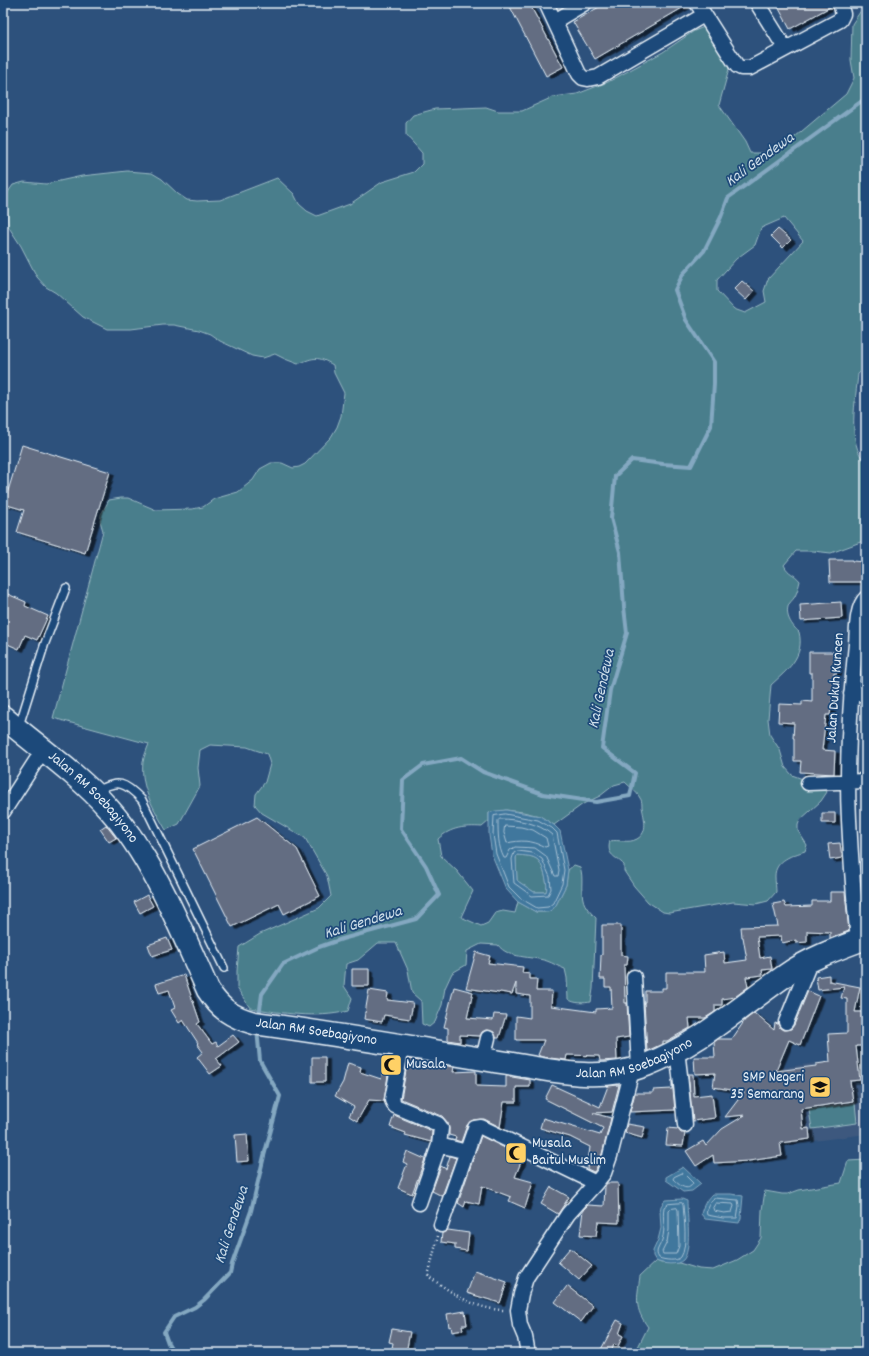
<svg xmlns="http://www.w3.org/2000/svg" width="869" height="1356" font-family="Dekko,sans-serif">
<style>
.built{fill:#3d597e}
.green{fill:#497e8c;stroke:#98b8c2;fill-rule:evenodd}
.water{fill:#41779d;stroke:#84a8c1;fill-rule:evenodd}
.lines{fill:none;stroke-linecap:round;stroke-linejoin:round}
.shore{stroke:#a5c0d4;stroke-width:1}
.stream{stroke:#84a8c1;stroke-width:4}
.building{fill:#636d82;stroke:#e8f1f8;filter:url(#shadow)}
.lane-casing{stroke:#e8f1f8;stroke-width:10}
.street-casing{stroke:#e8f1f8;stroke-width:17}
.primary-casing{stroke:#e8f1f8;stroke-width:25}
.path{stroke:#e8f1f8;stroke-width:2.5;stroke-dasharray:1 3;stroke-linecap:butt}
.lane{stroke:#1f4a7a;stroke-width:7}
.street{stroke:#1f4a7a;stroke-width:14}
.primary{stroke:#1f4a7a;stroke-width:22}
.labels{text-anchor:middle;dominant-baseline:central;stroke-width:3.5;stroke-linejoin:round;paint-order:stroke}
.street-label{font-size:15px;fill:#e8f1f8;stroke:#1f4a7a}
.poi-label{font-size:15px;fill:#e8f1f8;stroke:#1f4a7a;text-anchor:start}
.water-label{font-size:16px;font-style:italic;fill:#cfdfea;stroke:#1f4a7a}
</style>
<defs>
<filter id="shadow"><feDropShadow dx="4.5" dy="2.5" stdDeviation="0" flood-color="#0009"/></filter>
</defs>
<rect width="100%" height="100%" fill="#2d517c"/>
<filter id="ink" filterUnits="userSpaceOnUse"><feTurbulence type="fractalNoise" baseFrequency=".025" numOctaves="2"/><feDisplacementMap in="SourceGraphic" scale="8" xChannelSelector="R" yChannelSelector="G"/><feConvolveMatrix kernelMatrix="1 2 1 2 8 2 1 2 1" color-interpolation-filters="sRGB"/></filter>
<g filter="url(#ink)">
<path class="built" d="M859,1057L866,1106V1134L784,1145L773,1069Z"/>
<path class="green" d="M866,3V367L858,374C856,399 846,443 866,463V540L831,553L813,551H796L784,565C789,575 794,573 800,581C799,585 798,590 796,594C795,598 791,601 789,604C784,615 792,626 799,632C805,657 787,670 771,685L768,719L770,735L780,750L785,767L792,775L824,787L827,792L821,801L800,820L798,825V831L807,845L805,851C793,855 775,860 775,876C775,882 776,887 776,892L768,901L756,904L733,902L669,913L663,912L648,902L634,886L624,871V865C616,856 606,856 610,841C619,839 628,844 637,839C649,832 644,818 642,807C642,805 642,800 640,798C637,792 630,787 625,782L614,785L600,796L583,804L554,825L540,816L523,812L506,810L489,813V821L482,827C465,826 451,827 438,839L441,856L457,871L473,891L461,917L481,926L488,923L495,913L503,911L515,913L518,902L536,912H545L556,905L566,885L568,870L574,865L580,867C584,878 580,888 583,899C584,906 591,913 596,918L593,989L591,1002C584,1003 574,1004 568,999L567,978L565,969C559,967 553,963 547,961C532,956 508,959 498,945L481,944L467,951L466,965L452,973L445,988L442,1005L435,1022L429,1027L422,1024L421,1001L412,993L408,970L396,943H378L358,960L346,964L344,986L352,998L348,1011C316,1019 282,1013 250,1008L237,988V971L239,947L260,934L319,908L331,896L327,876L305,838L262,813L255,805L256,794L265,782L270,764L267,754L247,747L210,745L200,750L198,768L200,786L179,824L166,830C154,809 140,788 143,762C144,756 147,749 149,744L53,718L103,531L100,521L101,514L109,500L121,498H128L156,510L192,509L203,507L214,499L238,492L253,480L260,469L271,463H282L293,468L299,467L305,464L331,437L337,427L341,416L344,393L334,373L333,365C318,356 314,357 298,364L285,359L275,354L263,358L252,356L220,341L210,334L199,330L174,325H163L131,329H107L83,317L56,293L46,287L37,277L21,246L8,226L6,195L13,185L24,182L46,184L82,176L127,171L152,173L162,179L178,194L187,200L197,201L220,200L277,178L294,194L299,204L307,211L317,216L350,204L382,182L414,172L422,164V153L406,135V123L413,115L435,109L486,107L498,111H522L553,97L577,94L608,82L663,52L694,31L704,27L726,59L729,69L719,105L745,142L750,153H768L789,142L846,94L854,78L851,60L852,24ZM784,218L803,241L768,279L764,291L766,302L745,313L734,309L717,291V280L736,259L755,245L761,228Z
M517,855C524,856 533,855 539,861C543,866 549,886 546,892H534L519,882L517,880L516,858Z
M855,1103L857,1123L812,1129L809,1110Z
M866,1160V1353H635L648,1327C634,1308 637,1299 640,1276L656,1261L661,1263H679L699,1269L713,1270L737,1260L753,1250L761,1238L762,1210L765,1191L782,1194H788L799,1190L841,1183L848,1161Z"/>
<path class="water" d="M506,810L540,816L554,825L560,831L568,870L566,885L556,905L553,909L548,912H536L518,902L506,889L492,855L489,835V813L495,811ZM517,855C524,856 534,855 539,861C543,866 549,886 546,892H534L519,882L517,880L516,858Z
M683,1167L701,1184L692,1191L683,1192L666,1180V1177Z
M712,1194H731L743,1196L741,1218L739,1223L705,1219L701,1214C703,1206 706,1200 712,1194Z
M682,1199L687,1201C687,1214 692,1251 683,1260C677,1266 663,1264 656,1261L653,1256V1251L658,1240L661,1228L660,1211L661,1206L665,1200Z"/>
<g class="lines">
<path class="shore" d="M505,814L538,820L552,828L557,833L564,870L562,884L553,903L548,907L537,908L520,898L509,887L496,854L493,834L494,816Z
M500,819C517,819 539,823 552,835L559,870L558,876H555L546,856L535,848L515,847L510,850L506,858H504C498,847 498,833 498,821Z
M505,826L521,827L533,830L546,838L548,846L545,847C532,840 520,840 507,843L504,833Z
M518,851L533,853L542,859L550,877L551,889L548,895L532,896L514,883L512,859L514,853Z
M683,1173L693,1183C688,1193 679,1185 673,1179L674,1177Z
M714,1198L738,1200L739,1206L737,1218H723L707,1215C705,1210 710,1201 714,1198Z
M682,1203L683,1205C684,1217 688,1247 681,1257C677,1262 664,1260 659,1258C654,1251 660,1247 662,1240C666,1227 662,1219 664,1207L668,1204Z
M716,1203L733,1204L734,1206L732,1212L724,1213L714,1211L713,1208Z
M677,1208L678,1210L679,1246L676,1254H663L662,1252L667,1242L669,1230V1210L670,1209Z"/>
<path class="stream" d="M259,1017L262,994L283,964L319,947L342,939L416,919L439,895L426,866L401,829L403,780L423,765L461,758L483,772L543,794L596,802L630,796L635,773L602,748L610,690L627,633L624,607L620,552L611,518L615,476L632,460L663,464L691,466L711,426L714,384V362L686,320L675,290L683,274L704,251L721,217L728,198L866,98
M174,1353L168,1343L164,1332L174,1317L195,1307L204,1300L230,1273L232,1264L251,1211L264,1156L280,1096L260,1061L257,1029"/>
</g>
<path class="building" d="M508,3H529L563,67L546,76Z
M606,3H689V4L595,59L573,22Z
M776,3H832V6L790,29Z
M778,229L791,240L783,248L771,236Z
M742,281L754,291L746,300L734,289Z
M22,445L110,472L85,553L17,532L24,510L4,504Z
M829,560H852V561L866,562V582H830Z
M3,592L26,602L25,606L48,616L37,640L25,635L19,649L3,642Z
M841,602L842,618L801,621L800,605Z
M809,652H837V673H834V688L830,715H826L822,750L835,751L834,774L800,772L801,761H794V738H793L794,723L778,722L779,704L802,705V701L812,702V673H809Z
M822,813H835V823H822Z
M257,817L297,849L320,896L284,914L279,904L232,927L193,849Z
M106,825L116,838L109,842L100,829Z
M840,843L842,858L830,860L828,844Z
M830,892H845L849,931L830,938V932L807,931V942L796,943V940L782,943L781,936L757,937L760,958L770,956L772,969L762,970L763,975L746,977L748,987L735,997L722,999V1005H715V1012L705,1018H689L690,1028L667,1041H663V1044L660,1045L647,1051L644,1002H645V991H662V988H666V972H705L704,955L724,952L725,963L747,960L743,937H742L741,927L778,926L773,904L784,902L786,907L812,906V901H830Z
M862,892H866V913H864Z
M147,895L153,906L140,913L134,902Z
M602,925H621V955L628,956L627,965H624L625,1003H627L629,1037L616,1039L617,1060L600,1061L599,1056L567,1055L566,1060L542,1057L538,1055L544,1040H516V1016L530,1018V996L516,994V983L512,994L500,992L499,993L466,988L476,952L490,956L488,963L523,967L522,973L530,974V979H537L536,991H552L551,1006L596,1012V1009L612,1008L611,987H605V979H600L601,955H602Z
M167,938L172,950L152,956L148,945Z
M352,969H369V986H352Z
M184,975L200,1022L197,1024L212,1044L216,1042L218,1046L233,1035L239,1042L216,1059L222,1066L210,1074L197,1057L203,1052L197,1044L198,1043L183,1020L179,1023L171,1010L175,1008L169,990L159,993L156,984Z
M829,975V981L860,987L855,1012H865L866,1046H856L860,1080L850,1081L853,1101L801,1109L803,1129L809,1128L810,1139L780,1143L782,1156L749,1161L714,1163L713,1155L696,1166L686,1151L703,1141L706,1146L722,1129L745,1115L725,1117L744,1092L713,1087L715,1073L695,1074L694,1057H715L714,1042L718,1039H732L745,1020L754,1013L774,1030L775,1023L778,1024L780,1028L783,1030L791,1029L794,1025L808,991L819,996L804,1035L800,1045L789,1040L776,1071L816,1066V1064L830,1062L828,1034L847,1033V999L841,998L844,987L818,990L816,977Z
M454,987L473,992L467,1018L493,1020L494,1014L506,1015L499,1038H496L494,1032L486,1030L482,1032L480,1036L460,1035V1042L448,1040V1028L444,1027Z
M369,990L388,993L387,1000L413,1003L410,1019L384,1015L382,1022L364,1019Z
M386,1056H391L384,1101L369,1100L357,1121L349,1116L354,1107L335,1096L343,1082L348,1063L361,1067L360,1072L381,1079Z
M312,1057H325V1082H312Z
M408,1059L454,1067L453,1072L476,1071V1086L506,1087V1076L530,1080V1087H516V1102H504L500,1127L484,1119L473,1120L467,1125L461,1142L455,1140L456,1137L449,1135V1129L448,1123L442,1116L401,1099Z
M688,1074H693L694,1096L712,1094L715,1118L693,1121Z
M672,1080L675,1110L630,1112L635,1093H653V1090L672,1089Z
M552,1085L600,1107L608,1086L619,1085L612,1112L593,1113L611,1118L602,1154L596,1169L594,1172L587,1169L590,1147L570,1137L540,1128L543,1118L600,1135L603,1128L545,1099Z
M394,1115L432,1131L431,1142L405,1135L406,1133L390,1127Z
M627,1124L645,1127L642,1138L625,1133Z
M668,1128L678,1129L681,1133H685L683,1146L666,1145Z
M247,1134L249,1161L237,1162L235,1135Z
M481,1136L523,1157L515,1177L533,1182L525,1208L509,1201L511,1197L482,1186L479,1204L466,1201L464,1207L458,1203Z
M407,1151L425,1159L412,1194L398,1188L407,1164L403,1162Z
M450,1156L456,1158L442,1196L432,1191L441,1166L446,1169Z
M607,1183H618L619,1223L598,1222L596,1236L580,1235L583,1210L588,1205L604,1206L605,1186Z
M551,1187L569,1197L558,1214L541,1204Z
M448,1230L469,1233L467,1251L455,1249V1244L441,1242L442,1233Z
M570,1248L592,1266L579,1280L558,1262Z
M475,1271L507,1282L500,1303L467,1293Z
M567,1286L593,1306L581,1322L555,1302Z
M465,1311L467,1325H462L463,1330L452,1332L451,1326L449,1327L447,1314Z
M617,1320L623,1323L619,1334L623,1336L618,1346L614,1344L611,1353H599Z
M392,1329L410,1332L406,1353H395L396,1349L392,1348L393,1343L389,1342Z"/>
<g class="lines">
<g class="lane-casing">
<path id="lane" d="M19,726L45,643L66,588
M97,791C118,779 125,782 142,800L224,968"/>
</g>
<g class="street-casing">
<path id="street" d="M546,3L579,74L583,78L588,79L598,77L704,15
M697,3L737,66L741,68H750L840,20L843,14L840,3
M757,3L785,48
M555,21L585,3
M851,694H866
M808,783L866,781
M3,812L43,750
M858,941C854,900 851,860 849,820C846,762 850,702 856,644C857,632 856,607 866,598
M634,977L639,1067
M786,1022L811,960
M402,1046L392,1100L395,1106L438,1124L441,1128L439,1145L467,1152
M677,1050L680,1075L685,1125
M483,1059L488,1038
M419,1203L439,1145
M441,1225L475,1128L481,1127L596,1183
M528,1353L525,1337L520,1325L518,1310L521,1294L526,1278L568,1214L596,1183L604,1173L610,1156L632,1070"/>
</g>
<g class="primary-casing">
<g id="primary">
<path id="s1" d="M3,717C38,747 78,774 109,809C153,858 181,930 208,990C220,1009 232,1017 254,1023C314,1031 375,1041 435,1051C461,1055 487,1060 513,1064C557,1072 602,1082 646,1065C698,1045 741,1006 786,975C810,958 839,948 866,938"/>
</g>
</g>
<path class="path" d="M438,1236L428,1276C452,1293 475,1310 506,1310"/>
<use href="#lane" class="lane"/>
<use href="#street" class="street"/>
<use href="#primary" class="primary"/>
</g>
</g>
<defs>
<g id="mosque-square" transform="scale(1.15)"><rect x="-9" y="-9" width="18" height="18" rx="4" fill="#ffd166" stroke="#1f4a7a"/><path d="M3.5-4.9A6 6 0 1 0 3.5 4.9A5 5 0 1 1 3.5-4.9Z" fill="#111"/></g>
<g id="school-square" transform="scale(1.15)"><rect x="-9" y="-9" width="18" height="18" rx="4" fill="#ffd166" stroke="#1f4a7a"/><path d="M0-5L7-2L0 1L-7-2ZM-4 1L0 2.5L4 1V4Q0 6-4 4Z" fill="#111"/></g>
</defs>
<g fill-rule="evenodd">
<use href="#mosque-square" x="391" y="1065"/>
<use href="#school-square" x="820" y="1087"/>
<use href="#mosque-square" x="516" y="1153"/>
</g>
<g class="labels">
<g class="street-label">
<text transform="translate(836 688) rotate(-86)">Jalan Dukuh Kuncen</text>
<text stroke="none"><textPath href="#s1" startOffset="121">Jalan RM Soebagiyono</textPath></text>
<text stroke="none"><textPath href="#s1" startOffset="469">Jalan RM Soebagiyono</textPath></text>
<text stroke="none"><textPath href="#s1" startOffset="793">Jalan RM Soebagiyono</textPath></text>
</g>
<g class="poi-label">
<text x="406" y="1065">Musala</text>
<text x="804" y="1078" text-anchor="end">SMP Negeri<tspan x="804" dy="17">35 Semarang</tspan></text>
<text x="532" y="1144">Musala<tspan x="532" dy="17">Baitul Muslim</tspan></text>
</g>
<g class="water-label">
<text transform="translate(760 160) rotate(-36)">Kali Gendewa</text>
<text transform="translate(602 689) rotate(-78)">Kali Gendewa</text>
<text transform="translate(363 923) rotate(-17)">Kali Gendewa</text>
<text transform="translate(232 1225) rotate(-72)">Kali Gendewa</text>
</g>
</g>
<rect width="869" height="1356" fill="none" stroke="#1f4a7a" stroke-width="16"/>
<rect x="8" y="8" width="853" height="1340" fill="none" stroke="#e8f1f8" stroke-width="1.5" filter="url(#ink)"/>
</svg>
